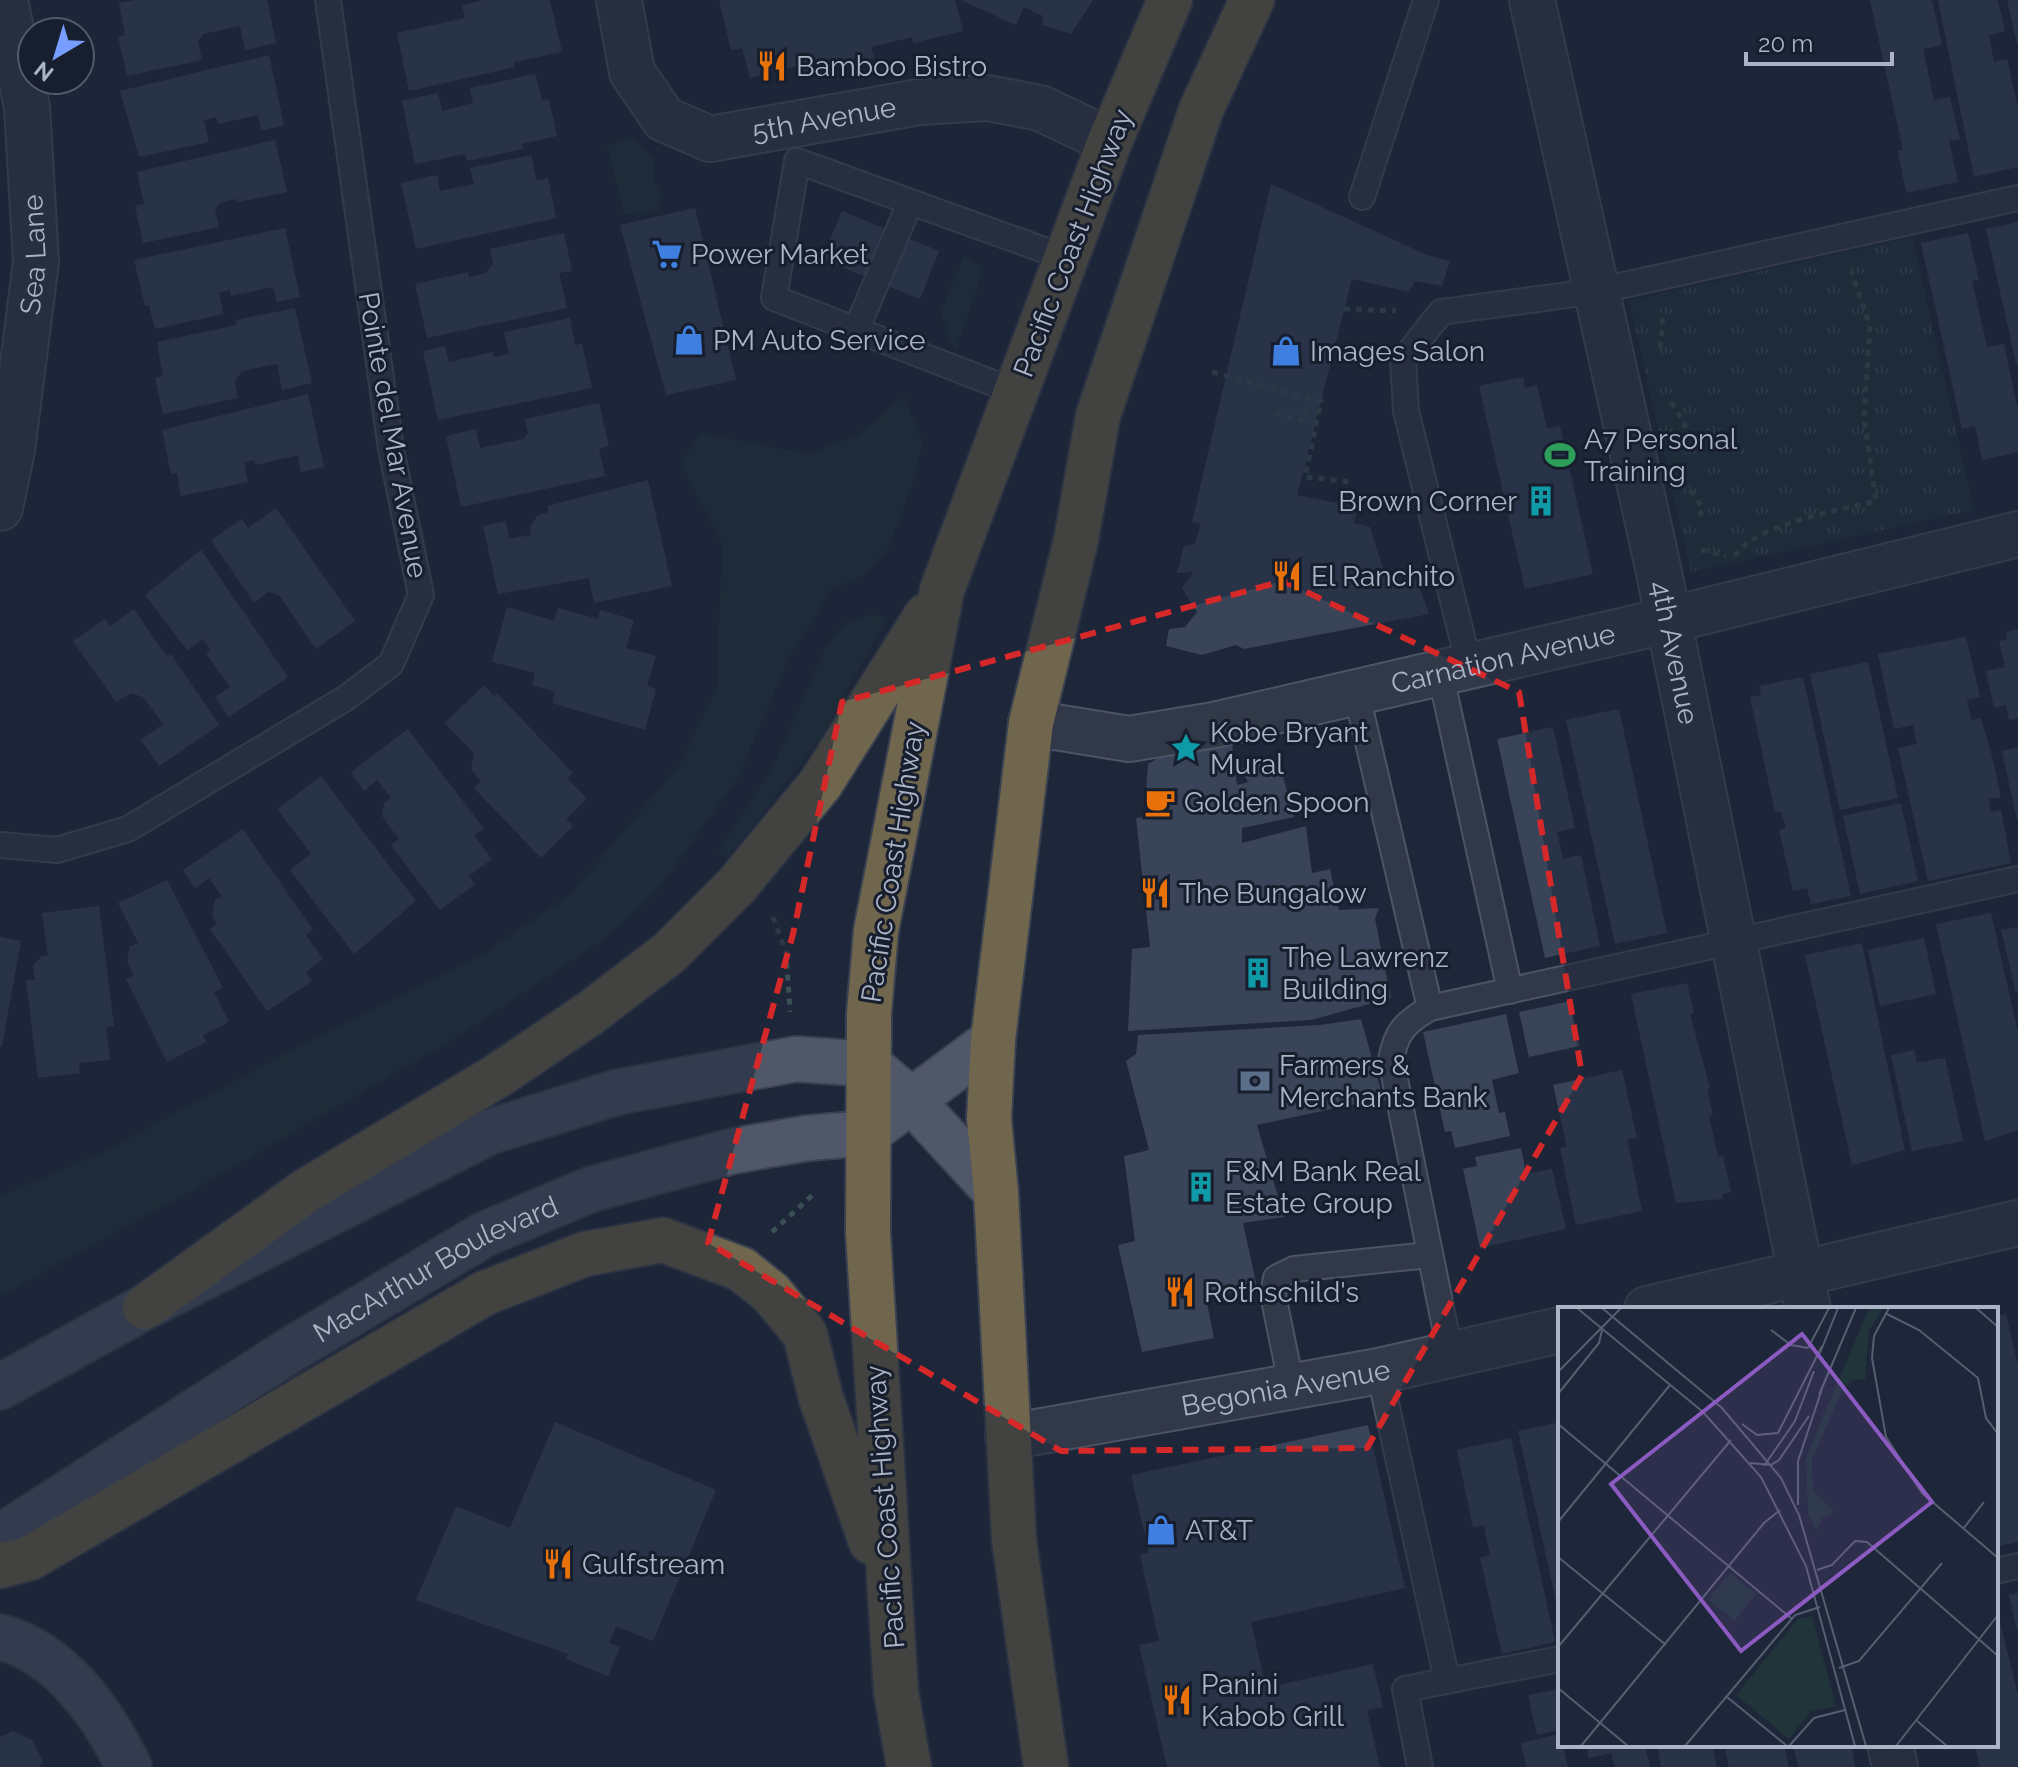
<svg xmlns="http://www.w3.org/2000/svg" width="2018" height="1767" font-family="Raleway,sans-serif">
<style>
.green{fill:#20343a}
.park{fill:url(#park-tufts)}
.building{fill:#394459}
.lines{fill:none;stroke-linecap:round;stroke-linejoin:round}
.lane-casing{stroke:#4c5364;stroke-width:28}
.street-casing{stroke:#4c5364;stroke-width:48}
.primary-casing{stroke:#3b4252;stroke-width:48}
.highway-casing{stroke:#394050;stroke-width:48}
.path{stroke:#3a5054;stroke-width:5;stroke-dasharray:6 6;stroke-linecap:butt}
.lane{stroke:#313949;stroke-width:24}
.street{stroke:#313949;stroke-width:44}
.primary{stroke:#4f5769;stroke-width:44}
.highway{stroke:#70664d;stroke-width:44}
.marked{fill:none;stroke:#d62828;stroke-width:6;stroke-dasharray:16 10;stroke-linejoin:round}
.labels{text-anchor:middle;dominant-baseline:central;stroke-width:6;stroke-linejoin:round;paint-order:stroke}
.poi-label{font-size:28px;fill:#abb3c6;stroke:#171e2d;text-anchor:start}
.street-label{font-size:28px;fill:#abb3c6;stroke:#171e2d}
.inset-road{fill:none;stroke:#565e71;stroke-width:2}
.view{fill:#8c5bc1;fill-opacity:0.15;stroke:#8c5bc1;stroke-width:4}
.inset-edge{fill:none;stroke:#abb3c6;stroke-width:4}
</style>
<defs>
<pattern id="park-tufts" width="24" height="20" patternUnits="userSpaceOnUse" patternTransform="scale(2)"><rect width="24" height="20" fill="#20343a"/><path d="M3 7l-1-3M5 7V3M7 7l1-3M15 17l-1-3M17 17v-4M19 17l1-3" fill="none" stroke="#3e4f55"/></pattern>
</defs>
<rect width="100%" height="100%" fill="#1e2639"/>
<path class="green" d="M631,137L655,161L653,178L662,198L656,211L624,214L607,147Z
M964,256L984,268L955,351L941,313Z
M904,397L922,442L915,476L888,549L863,575L831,590L788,659L739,775L659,888L603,940L467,1031L225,1172L0,1296V1196L104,1152L307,1042L482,955L568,897L680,765L717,688L722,542L681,464L700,433L807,454L857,436Z
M868,615L887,617L823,735L728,857L718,852L774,765L827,645L847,622Z"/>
<path class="park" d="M1912,237L1974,510L1691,572L1629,301Z"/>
<path class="building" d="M134,0H267L276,43L245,50L240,26L203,34L198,41L202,60L127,76L118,36L125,35L119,3Z
M484,0H550L562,52L514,62L515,67L409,91L397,33L465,18L462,5Z
M719,0H955L963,31L913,43L912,37L871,47L874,58L804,75L802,65L750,78L742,48L731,50Z
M961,0H1093L1071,34L1042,25L1043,16L1024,7L1016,25Z
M1870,0H1932L1942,45L1923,49L1934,100L1950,97L1960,139L1949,141L1958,182L1906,193L1898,151L1903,150Z
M1938,0H1998L2005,31L1989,35L1994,62L2007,59L2018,108V167L1974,177Z
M2007,0H2018V44H2017Z
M269,55L284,125L261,131L258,115L218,124L216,117L204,120L209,142L139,157L120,91Z
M535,74L542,100L549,99L557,136L522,144L523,149L467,161L465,154L415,164L402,101L438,93L442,111L473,103L470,88Z
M275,140L287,192L238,202L237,199L221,202L215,209L219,227L143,243L135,206L144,204L137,172Z
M531,155L537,181L548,178L556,218L416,249L401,183L437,175L440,191L474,184L470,168Z
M1271,184L1427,255L1450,261L1442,286L1415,281L1409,292L1352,279L1297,495L1357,507L1354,523L1370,527L1388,585L1417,580L1429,614L1244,649L1236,645L1202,655L1166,646L1169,629L1185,627L1197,612L1182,588L1193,572L1177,573L1184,546L1195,544L1201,524L1192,522Z
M695,208L736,380L666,395L620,225Z
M842,211L939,251L920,299L822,259Z
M2018,222V367H2017L1986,229Z
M285,228L300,297L277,302L273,287L231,296L230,290L219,292L223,314L155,329L149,305L145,306L134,260Z
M564,233L572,271L559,273L567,308L427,338L415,284L468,272L469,277L486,273L493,263L490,249Z
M1968,233L1979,280L1972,281L1987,347L2004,344L2018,410V452L1982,460L1975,426L1962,429L1921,243Z
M295,308L312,383L282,390L277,364L242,371L235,381L238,398L163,414L155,378L163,376L157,342L237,325L236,320Z
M570,318L575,345L582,344L592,388L438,420L423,351L445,346L449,362L493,352L494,357L509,354L504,332Z
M1523,377L1525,388L1537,385L1547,429L1560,426L1593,574L1525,589L1479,386Z
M308,394L324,467L301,472L298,455L256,465L254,460L244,462L248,482L181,496L177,473L171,474L162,430Z
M599,403L609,446L599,448L605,476L461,507L446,436L476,429L480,448L523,439L528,433L525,419Z
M648,480L672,586L594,603L589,578L498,594L483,526L506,521L509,539L531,535L530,527L538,515L549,512L547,506Z
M276,508L355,621L316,649L279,595L268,592L254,603L211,540L242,519L248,528Z
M201,550L288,677L229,717L215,697L230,687L206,653L210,650L203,639L187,650L145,595Z
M507,607L554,621L558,608L598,619L600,610L634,620L626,648L656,656L647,686L656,689L645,730L552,703L555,692L532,685L535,673L492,662Z
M134,609L167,657L171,654L219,725L159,766L141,740L163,724L143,697L131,693L116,702L73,641L105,619L110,626Z
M2018,629V718L2009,720L2006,705L1994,708L1986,671L2005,667L1999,641L2007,640L2006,632Z
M1966,637L1980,697L1967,700L1971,720L1981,718L1992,756L2001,797L1989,799L1991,812L2001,810L2011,863L1928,881L1898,748L1917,744L1913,725L1894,729L1878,654Z
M1868,662L1898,798L1840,810L1810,674Z
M1803,677L1851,896L1811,904L1807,888L1793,891L1779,830L1786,828L1781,811L1775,812L1750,697L1761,695L1759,686Z
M484,685L494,696L497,693L573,773L567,778L587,799L566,819L573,826L541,858L474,788L481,781L471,770L474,753L445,723Z
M1619,709L1667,933L1615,944L1566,720Z
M1553,727L1575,828L1557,832L1563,859L1581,855L1600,946L1545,958L1497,739Z
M408,729L484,829L474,835L492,859L469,876L475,884L440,910L391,845L399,839L382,816L384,803L391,798L377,780L364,791L351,772Z
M1231,736L1237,785L1248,782L1241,768L1278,758L1294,817L1242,828V843L1306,826L1312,873L1330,869L1339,910L1379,908L1375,919L1391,998L1311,1020L1128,1031L1132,949L1150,947L1136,818L1144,817L1148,764L1171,751Z
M2018,747V820H2017L2002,751Z
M321,776L416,901L354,954L290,870L311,854L277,809Z
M1901,803L1918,881L1860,894L1843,816Z
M243,829L313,930L306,935L323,959L306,972L312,981L267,1011L210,929L217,924L212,916L215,900L222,896L209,878L195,888L183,870Z
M167,880L223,988L214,992L229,1022L203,1035L206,1042L167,1062L126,979L134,975L127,961L130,946L138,943L118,903Z
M99,906L114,1026L106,1027L110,1060L79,1063L80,1073L38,1078L26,980H35L33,966L42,956H48L42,913Z
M1991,913L2018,1033V1130L1985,1141L1936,924Z
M2018,927V992L2016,993L2001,930Z
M0,937L21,941L2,1046H0Z
M1924,938L1936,994L1880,1006L1868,950Z
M1862,943L1905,1150L1852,1165L1805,955Z
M1687,983L1694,1013L1690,1014L1710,1088L1707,1089L1713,1115L1709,1116L1718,1157L1723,1156L1731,1192L1722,1194L1723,1199L1676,1203L1631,994Z
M1570,1001L1580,1046L1529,1057L1519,1012Z
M1506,1014L1519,1073L1492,1080L1499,1113L1505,1112L1510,1136L1455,1148L1451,1131L1445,1132L1423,1032Z
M1361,1019L1383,1098L1257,1125L1284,1217L1243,1223L1257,1287L1206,1298L1214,1338L1142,1352L1118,1245L1135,1241L1124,1156L1149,1150L1126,1061L1136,1054L1138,1035L1320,1025Z
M1914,1050L1917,1063L1945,1058L1963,1141L1912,1151L1891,1055Z
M1622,1070L1637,1138L1627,1139L1642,1211L1576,1225L1560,1148L1567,1147L1553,1085Z
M1521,1148L1526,1174L1552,1169L1566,1229L1480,1248L1463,1169L1477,1166L1475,1157Z
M2006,1314L2018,1366V1542L1999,1546L1996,1316Z
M555,1422L716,1490L653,1641L616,1626L609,1643L620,1647L608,1676L566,1659L568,1654L416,1600L456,1506L510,1528Z
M1560,1422V1614H1559L1518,1431Z
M1368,1425L1405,1588L1251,1622L1266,1688L1373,1664L1383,1707L1367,1710L1380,1767H1167L1139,1645L1159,1641L1140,1555L1149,1553L1131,1475Z
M1511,1438L1555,1642L1502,1654L1480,1558L1490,1555L1484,1525L1473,1528L1457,1450Z
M2018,1593V1630H2017L2009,1595Z
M1999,1618L2018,1696V1767H1980L1975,1745H1996V1619Z
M1560,1689V1730L1537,1735L1528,1695Z
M13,1731L32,1740L43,1761L39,1767H0V1737Z
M1560,1734L1568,1767H1526L1521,1743Z
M1586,1745H1645L1650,1767H1615L1611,1753L1589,1758Z
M1657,1745H1712L1717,1767H1661Z
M1724,1745H1784L1789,1767H1729Z
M1793,1745H1851L1855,1767H1798Z"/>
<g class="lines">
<g class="lane-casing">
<path id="lane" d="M1362,197L1426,0
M857,328L910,203
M1016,392L774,298L797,161L1066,258
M1469,665L1406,411L1403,360L1441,312L1597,291L2018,198
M1440,672L1510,991
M1356,691L1430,1008
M0,845L57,850L128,829L346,698L391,664L421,595L391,449L328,0
M1451,1357L1391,1060C1396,1031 1406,1022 1430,1008L2018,879
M1379,1371L1447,1680
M1292,1388L1273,1295L1276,1278L1294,1269L1429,1255
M1996,1571L2018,1566
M1420,1767L1405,1689L1560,1659"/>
</g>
<g class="street-casing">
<g id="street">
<path id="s1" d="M619,0L632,72L664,119L710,139L919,102L987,98L1040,108L1110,141"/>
<path id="s2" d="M1532,0L1657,563L1808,1309"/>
<path id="s3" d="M0,508L12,450L36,262L27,107L5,0"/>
<path id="s4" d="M1031,723L1129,739L1214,725L1669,620L2018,534"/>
<path d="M1647,1309L2018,1223"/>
<path id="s5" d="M1008,1437L1379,1371L1560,1330"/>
<path d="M1890,1745L1895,1767"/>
</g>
</g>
<g class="primary-casing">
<g id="primary">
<path d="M0,1387L145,1307L489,1132L618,1092L796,1059L868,1064L912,1101L996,1192"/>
<path id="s6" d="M0,1537L292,1349L485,1234L592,1189L733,1151L808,1138L868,1133L993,1040"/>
<path d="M0,1637C60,1652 103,1713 129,1767"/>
</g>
</g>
<g class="highway-casing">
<path id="highway" d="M145,1307L307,1190L497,1076L589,1014L669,953L737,885L821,783L926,616
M0,1566L30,1558L485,1293L585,1254L663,1240L741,1269L771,1293L805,1334L821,1398L871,1542
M909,1767L896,1692L868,1233L869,1013L876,931L942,590L1110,141L1170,0
M1046,1767L1014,1540L996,1192L989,1119L993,1040L1031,723L1076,540L1098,416L1201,110L1252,0"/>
</g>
<path class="path" d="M1344,309L1396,311
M1660,348L1663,324L1660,314
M1212,372L1321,401L1305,477L1352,482
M1671,402L1685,424L1683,448
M1275,413L1303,421L1308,401
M1691,490L1703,509L1697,519
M1701,550L1726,556
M1735,556C1754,524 1839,511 1876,501L1864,418L1870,326L1851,271
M773,917L786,952L790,1012
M772,1232L816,1192"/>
<use href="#lane" class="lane"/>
<use href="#street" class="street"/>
<use href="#primary" class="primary"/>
<use href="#highway" class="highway"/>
</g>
<path d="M0 0H2018V1767H0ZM1283,581L1519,692L1582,1075L1367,1448L1061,1451L708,1243L793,934L842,702Z" fill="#1e2639" fill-opacity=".55" fill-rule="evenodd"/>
<path class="marked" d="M1283,581L1519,692L1582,1075L1367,1448L1061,1451L708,1243L793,934L842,702Z"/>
<defs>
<g id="restaurant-bare" transform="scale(2.4)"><path d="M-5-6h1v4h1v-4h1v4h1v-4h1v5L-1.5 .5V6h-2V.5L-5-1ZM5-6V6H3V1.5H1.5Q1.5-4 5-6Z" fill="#e8710a" stroke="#171e2d" stroke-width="2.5" paint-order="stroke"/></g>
<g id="supermarket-bare" transform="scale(2.4)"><path d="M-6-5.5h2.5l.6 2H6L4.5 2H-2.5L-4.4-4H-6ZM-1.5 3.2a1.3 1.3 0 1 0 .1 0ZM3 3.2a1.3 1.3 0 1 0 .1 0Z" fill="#3f7fe0" stroke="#171e2d" stroke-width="2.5" paint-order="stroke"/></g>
<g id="shop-bare" transform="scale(2.4)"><path d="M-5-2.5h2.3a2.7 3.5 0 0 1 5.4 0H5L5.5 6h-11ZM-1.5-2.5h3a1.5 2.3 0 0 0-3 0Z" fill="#3f7fe0" stroke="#171e2d" stroke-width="2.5" paint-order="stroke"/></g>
<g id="stadium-bare" transform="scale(2.4)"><path d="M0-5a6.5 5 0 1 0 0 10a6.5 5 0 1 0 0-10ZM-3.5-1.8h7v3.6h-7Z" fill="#2e9e5b" stroke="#171e2d" stroke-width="2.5" paint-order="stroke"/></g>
<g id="building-bare" transform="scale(2.4)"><path d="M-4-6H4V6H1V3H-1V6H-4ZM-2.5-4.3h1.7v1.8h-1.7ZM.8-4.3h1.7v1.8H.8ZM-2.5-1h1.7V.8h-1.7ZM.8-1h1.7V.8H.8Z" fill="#0f9aa8" stroke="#171e2d" stroke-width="2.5" paint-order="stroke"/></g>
<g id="sight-bare" transform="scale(2.4)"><path d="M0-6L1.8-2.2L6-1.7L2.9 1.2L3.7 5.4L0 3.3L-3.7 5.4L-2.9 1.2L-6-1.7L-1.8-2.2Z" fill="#0f9aa8" stroke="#171e2d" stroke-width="2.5" paint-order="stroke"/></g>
<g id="cafe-bare" transform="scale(2.4)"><path d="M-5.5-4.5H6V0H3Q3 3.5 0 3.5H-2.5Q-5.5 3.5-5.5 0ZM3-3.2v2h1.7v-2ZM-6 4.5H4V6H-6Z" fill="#e8710a" stroke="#171e2d" stroke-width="2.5" paint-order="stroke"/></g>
<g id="bank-bare" transform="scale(2.4)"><path d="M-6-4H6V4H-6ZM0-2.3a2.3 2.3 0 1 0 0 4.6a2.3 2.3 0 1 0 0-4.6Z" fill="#5c6f8a" stroke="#171e2d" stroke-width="2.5" paint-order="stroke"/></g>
</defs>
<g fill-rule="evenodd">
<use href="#restaurant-bare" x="772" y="66"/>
<use href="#supermarket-bare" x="667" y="254"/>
<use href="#shop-bare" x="689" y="340"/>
<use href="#shop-bare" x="1286" y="351"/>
<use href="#stadium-bare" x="1560" y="455"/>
<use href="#building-bare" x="1541" y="501"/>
<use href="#restaurant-bare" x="1287" y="576"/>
<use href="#sight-bare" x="1186" y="748"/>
<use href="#cafe-bare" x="1160" y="802"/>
<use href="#restaurant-bare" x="1155" y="893"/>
<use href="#building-bare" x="1258" y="973"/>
<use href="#bank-bare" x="1255" y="1081"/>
<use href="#building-bare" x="1201" y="1187"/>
<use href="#restaurant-bare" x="1180" y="1292"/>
<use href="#shop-bare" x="1161" y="1530"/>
<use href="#restaurant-bare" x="558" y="1564"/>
<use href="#restaurant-bare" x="1177" y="1700"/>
</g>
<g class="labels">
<g class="poi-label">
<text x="796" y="66">Bamboo Bistro</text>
<text x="691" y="254">Power Market</text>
<text x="713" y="340">PM Auto Service</text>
<text x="1310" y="351">Images Salon</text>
<text x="1584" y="439">A7 Personal<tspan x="1584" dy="32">Training</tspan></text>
<text x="1517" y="501" text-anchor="end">Brown Corner</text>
<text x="1311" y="576">El Ranchito</text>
<text x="1210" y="732">Kobe Bryant<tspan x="1210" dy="32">Mural</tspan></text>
<text x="1184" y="802">Golden Spoon</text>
<text x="1179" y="893">The Bungalow</text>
<text x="1282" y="957">The Lawrenz<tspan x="1282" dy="32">Building</tspan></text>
<text x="1279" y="1065">Farmers &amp;<tspan x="1279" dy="32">Merchants Bank</tspan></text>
<text x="1225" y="1171">F&amp;M Bank Real<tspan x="1225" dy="32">Estate Group</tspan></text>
<text x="1204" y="1292">Rothschild's</text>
<text x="1185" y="1530">AT&amp;T</text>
<text x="582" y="1564">Gulfstream</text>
<text x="1201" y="1684">Panini<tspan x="1201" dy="32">Kabob Grill</tspan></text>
</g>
<g class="street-label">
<text stroke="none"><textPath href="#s1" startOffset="296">5th Avenue</textPath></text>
<text transform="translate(1073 243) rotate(-69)">Pacific Coast Highway</text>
<text stroke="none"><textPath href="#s3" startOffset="256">Sea Lane</textPath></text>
<text transform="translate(393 435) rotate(80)">Pointe del Mar Avenue</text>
<text stroke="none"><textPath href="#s2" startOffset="668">4th Avenue</textPath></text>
<text stroke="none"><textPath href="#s4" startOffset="482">Carnation Avenue</textPath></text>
<text transform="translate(893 862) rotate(-81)">Pacific Coast Highway</text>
<text stroke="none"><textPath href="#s6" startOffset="512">MacArthur Boulevard</textPath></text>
<text stroke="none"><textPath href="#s5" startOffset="282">Begonia Avenue</textPath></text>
<text transform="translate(885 1507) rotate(-94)">Pacific Coast Highway</text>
</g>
</g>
<g transform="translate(1558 1307)">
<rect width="440" height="440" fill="#1e2639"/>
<path d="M311,1H325L311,24L307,73L298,72L286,80L254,152L255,183L276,205L264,211L259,224L250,208L248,150ZM254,309L278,399L252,405L231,432L178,388L240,312Z" fill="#20343a"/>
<path d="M172,266L198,287L176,314L150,292Z" fill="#20343a"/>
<path class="inset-road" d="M19,1L145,105L203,170L248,259L297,439M44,1L164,101L223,171L241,208L308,439M331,1L316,29L314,51L328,130L364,186L440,251M418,1L440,20M327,6L361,23L420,71L428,111L440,127M213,23L233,38L250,41L271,1M262,46L280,1M0,65L63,1M0,87L41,36L44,23M261,88L298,1M0,117L234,312M184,117L199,128L220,126L264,39M192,156L213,158L221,153L251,109M206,159L237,114L256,64M240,198V154L264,82M0,215L112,78M405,222L426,195M0,250L108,338M259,263L274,258L297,234L309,235L440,349M0,340L173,133M281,361L301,354L384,256M0,381L70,439M169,390L229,439M359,414L389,439M23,439L206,216L222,203M127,439L237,308L262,300M231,439L256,411L287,403M338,439L440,308"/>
<path class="view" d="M244,27L374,195L183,344L53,177Z"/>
<rect width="440" height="440" class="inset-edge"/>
</g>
<g transform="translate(56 56) rotate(218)"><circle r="38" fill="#171e2d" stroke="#525a6a" stroke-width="2"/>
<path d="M0-6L14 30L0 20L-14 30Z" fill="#779eff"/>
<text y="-12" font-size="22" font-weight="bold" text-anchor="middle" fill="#abb3c6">N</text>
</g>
<path d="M1746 52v12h146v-12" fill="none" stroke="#abb3c6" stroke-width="4"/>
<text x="1758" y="52" font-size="24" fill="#abb3c6" stroke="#171e2d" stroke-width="6" paint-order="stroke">20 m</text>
</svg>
